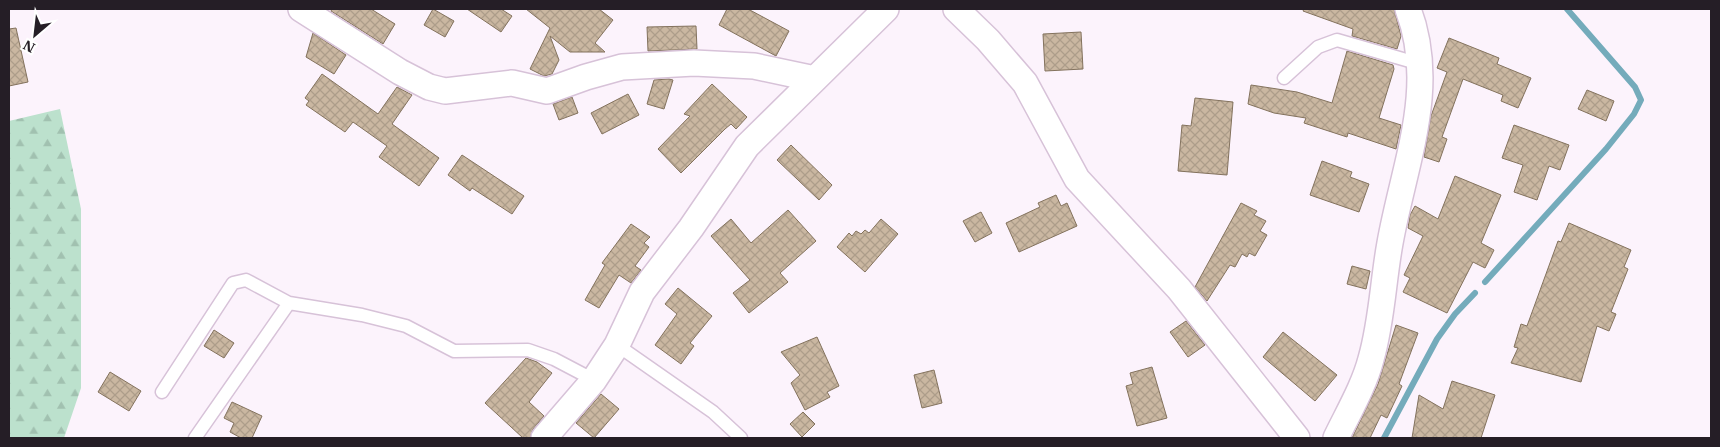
<svg xmlns="http://www.w3.org/2000/svg" width="1720" height="447" font-family="'IBM Plex Serif',serif">
<style>
.forest{fill:url(#forest-firs)}
.lines{fill:none;stroke-linecap:round;stroke-linejoin:round}
.stream{stroke:#74abbb;stroke-width:6}
.building{fill:url(#building-cross-hatch);stroke:#83725d}
.service-casing{stroke:#d7c2d8;stroke-width:15}
.minor-casing{stroke:#d7c2d8;stroke-width:28}
.service{stroke:#fff;stroke-width:12}
.minor{stroke:#fff;stroke-width:25}
</style>
<defs>
<pattern id="forest-firs" width="22" height="20" patternUnits="userSpaceOnUse" patternTransform="scale(1.25)"><rect width="22" height="20" fill="#bce1cd"/><path d="M5 1l3.5 6h-7zM16 11l3.5 6h-7z" fill="#a1c1b0"/></pattern>
<pattern id="building-cross-hatch" width="8" height="8" patternUnits="userSpaceOnUse" patternTransform="scale(1.25)"><rect width="8" height="8" fill="#cab7a1"/><path d="M0 0l8 8M0 8l8-8" fill="none" stroke="#ad9d8a"/></pattern>
</defs>
<rect width="100%" height="100%" fill="#fcf3fc"/>
<path class="forest" d="M60,109L81,209V388L64,438H9V121Z"/>
<g class="lines">
<path class="stream" d="M1485,282L1606,149L1634,114L1641,100L1635,87L1567,9
M1384,438L1437,339L1455,314L1475,293"/>
</g>
<path class="building" d="M332,9H371L395,24L383,44L331,11Z
M433,9L454,21L445,37L424,25Z
M467,9H501L512,16L501,32Z
M526,9H599L613,20L595,43L605,52H570L550,36L559,60L552,74L544,76L530,69L550,28Z
M727,9H748L789,31L776,56L719,25Z
M1304,9H1394L1401,36L1397,49L1352,36L1353,29L1303,11Z
M696,26L697,49L648,51L647,27Z
M16,28L28,82L9,86V29Z
M1081,32L1083,69L1045,71L1043,34Z
M313,33L346,55L334,74L306,57Z
M1449,38L1499,58L1497,64L1531,78L1518,108L1501,101L1503,95L1463,79L1442,137L1447,139L1439,162L1424,157L1431,116L1447,72L1437,68Z
M1347,51L1393,65L1394,69L1379,118L1401,125L1396,149L1348,133L1347,137L1304,123L1306,118L1274,113L1248,104L1251,85L1297,92L1332,103Z
M322,74L378,114L397,87L412,95L392,124L439,158L419,186L379,157L387,146L353,122L345,132L306,105L309,101L305,98Z
M669,79L673,80L664,109L647,104L654,80Z
M712,84L747,117L736,129L731,124L725,129L681,173L658,149L690,116L684,114Z
M1587,90L1614,101L1606,121L1578,109Z
M628,94L639,115L602,134L591,113Z
M572,97L578,113L559,120L553,104Z
M1195,98L1233,102L1227,175L1178,171L1182,125L1191,126Z
M1514,125L1569,145L1560,170L1549,166L1537,200L1514,192L1523,165L1502,158Z
M791,145L832,185L819,200L777,160Z
M462,155L524,196L512,214L472,188L470,191L448,175Z
M1322,161L1352,172L1350,177L1369,184L1359,212L1310,195Z
M1455,176L1501,195L1481,243L1494,250L1485,268L1473,262L1447,313L1403,292L1410,278L1404,275L1423,236L1408,228L1410,215L1415,206L1438,219Z
M1056,195L1061,206L1067,203L1077,226L1019,252L1006,223L1040,207L1038,203Z
M1241,203L1257,211L1254,215L1266,221L1260,231L1267,235L1255,256L1249,253L1247,257L1242,254L1235,267L1230,265L1207,301L1195,287Z
M788,210L816,241L780,273L788,282L749,313L733,293L750,280L711,236L731,219L751,243Z
M981,212L992,233L975,242L963,221Z
M881,219L898,234L865,272L837,247L849,233L852,236L856,231L861,234L865,230L869,233Z
M1569,223L1631,250L1624,267L1628,269L1611,312L1616,314L1609,331L1597,326L1581,382L1511,363L1518,348L1514,347L1521,324L1527,326L1558,241L1561,242Z
M631,224L650,237L644,243L649,247L635,266L641,270L631,283L619,275L599,308L585,300L605,265L602,263Z
M1352,266L1370,271L1366,289L1347,284Z
M678,288L712,316L690,343L694,346L681,364L655,345L677,314L665,304Z
M1186,321L1205,345L1188,357L1170,332Z
M1396,325L1418,333L1399,384L1402,386L1387,418L1381,415L1370,438H1352L1378,384Z
M214,330L234,343L224,358L204,346Z
M1283,332L1337,375L1315,401L1263,357Z
M817,337L839,386L827,392L830,397L805,410L791,383L800,375L781,352Z
M526,358L537,362L552,373L529,402L544,416L533,429L530,438H523L485,403Z
M1152,367L1167,418L1137,426L1126,386L1133,384L1130,373Z
M934,370L942,403L922,408L914,375Z
M110,372L141,391L129,411L98,392Z
M1452,381L1495,395L1481,438H1412L1419,395L1443,409Z
M601,394L619,409L594,438L576,423Z
M232,402L262,416L252,438H241L230,432L234,423L224,418Z
M803,412L815,424L802,437L790,424Z"/>
<g class="lines">
<g class="service-casing">
<path id="service" d="M1284,78L1318,47L1337,40L1420,64
M617,345L713,412L741,438
M162,392L233,283L246,280L289,303L362,315L406,326L454,351L528,350L554,359L594,380
M195,438L289,303"/>
</g>
<g class="minor-casing">
<path id="minor" d="M301,9L400,72L429,87L445,91L512,83L547,91L586,77L622,67L694,63L754,66L815,79
M956,9L988,40L1025,83L1077,179L1179,289L1297,438
M544,438L594,380L617,345L642,292L691,228L747,146L886,9
M1336,438C1348,413 1364,386 1371,359C1382,321 1383,281 1390,243C1404,164 1438,88 1408,9"/>
</g>
<use href="#service" class="service"/>
<use href="#minor" class="minor"/>
</g>
<rect width="1720" height="447" fill="none" stroke="#251e26" stroke-width="20"/>
<g transform="translate(35 35) rotate(208)" stroke="#ffffff" stroke-width="4" paint-order="stroke">
<path d="M0-4L9 19L0 12L-9 19Z" fill="#251e26"/>
<text y="-8" font-size="14" font-weight="bold" text-anchor="middle" fill="#251e26">N</text>
</g>
</svg>
